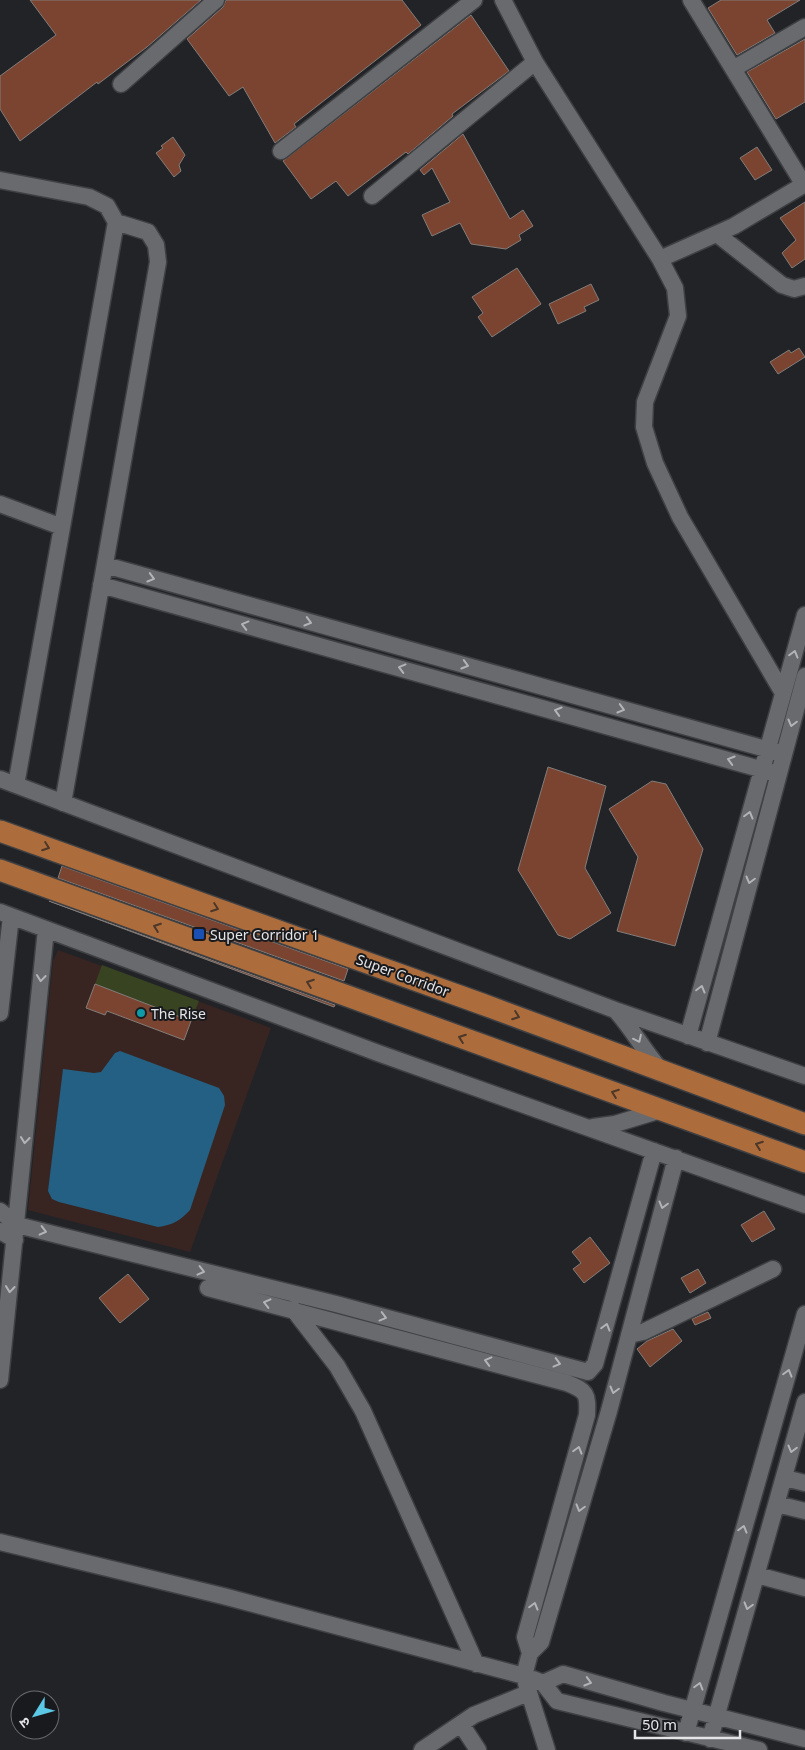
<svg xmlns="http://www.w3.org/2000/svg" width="805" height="1750" font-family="'Noto Sans','Noto Sans Devanagari',sans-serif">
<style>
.commercial{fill:#382522}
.green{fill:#384322}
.water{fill:#246083}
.building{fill:#7b4430;stroke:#827d7b}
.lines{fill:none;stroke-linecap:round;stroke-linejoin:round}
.minor-casing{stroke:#3f4043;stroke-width:19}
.major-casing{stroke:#3f4043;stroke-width:24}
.minor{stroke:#686a6e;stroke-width:16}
.major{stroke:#ac6c3c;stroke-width:21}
.oneway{stroke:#b3b4b7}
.oneway2{stroke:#4c3728}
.transit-dot{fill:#1a4fb4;stroke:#191a1d;stroke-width:2}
.culture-dot{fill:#0f9aa8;stroke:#191a1d;stroke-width:2}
.labels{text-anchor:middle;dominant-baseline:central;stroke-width:4;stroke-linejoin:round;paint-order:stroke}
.poi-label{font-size:14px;fill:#e5e5e8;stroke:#191a1d;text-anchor:start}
.street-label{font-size:14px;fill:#e5e5e8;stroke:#191a1d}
</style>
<rect width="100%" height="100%" fill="#222327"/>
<path class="commercial" d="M58,950L271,1028L190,1252L28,1210L53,961Z"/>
<path class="green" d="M102,965L199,1001L191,1021L95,984Z"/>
<path class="water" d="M120,1051L219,1088L224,1096L225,1105L190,1210C180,1221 172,1225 158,1227L59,1202L52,1199L48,1191L63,1069L94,1073L101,1072L115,1053Z"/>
<path class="building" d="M30,0H201L147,47L98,84L97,82L20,141L0,109V76L56,35Z
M226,0H402L421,25L294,124L296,127L275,143L243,87L229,96L187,39L223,7Z
M721,0H800L767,20L775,33L737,55L708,8Z
M471,15L509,71L452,114L453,116L408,154L406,152L348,196L336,181L311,199L283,161Z
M805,39V102L776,119L747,72Z
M463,134L510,219L523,210L533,226L519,235L521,240L506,249L471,244L460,223L432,236L422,215L450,202L432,168L424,175L420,170Z
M173,137L185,155L179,165L181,171L174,177L156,153L163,148L161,146Z
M757,147L772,170L755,180L740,158Z
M805,202V259L792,268L782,253L796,240L780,218Z
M517,268L541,304L492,337L478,317L483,313L472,297Z
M591,284L599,300L584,307L586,311L558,324L549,304Z
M799,348L805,357L778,374L770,362L789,350L791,353Z
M548,767L606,786L585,868L611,913L570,939L558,935L518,870Z
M652,781L666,784L703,849L675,946L617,931L638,857L609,809Z
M62,866L348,969L344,981L58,878Z
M49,901L335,1005L334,1007Z
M95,984L191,1021L184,1040L107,1011L105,1015L86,1008Z
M764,1211L775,1229L752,1242L741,1225Z
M590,1237L610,1263L584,1283L573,1269L581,1263L572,1252Z
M698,1269L706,1283L690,1293L681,1278Z
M128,1274L149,1299L120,1323L99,1298Z
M708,1312L711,1318L695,1325L692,1319Z
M673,1329L682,1341L650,1367L637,1349L647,1341Z"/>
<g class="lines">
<g class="minor-casing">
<path id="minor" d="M503,0L535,62L660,259L734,226L805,184
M691,0L804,185
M733,69L805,27
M121,84L216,0
M281,151L474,0
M0,180L89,197L107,206L116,222L62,527
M372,196L535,62
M717,234L782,285L794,289L805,286
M660,259L675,288L678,316L645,402L644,427L655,463L680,517L783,693
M0,504L62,527L16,785
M105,565L784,754
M101,585L778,774
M0,779L615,1010L805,1076
M63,803L158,262L156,245L148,232L116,222
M0,912L378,1053L805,1205
M617,1012C633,1030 644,1051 660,1069
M0,1013L11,916
M688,1036L805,615
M707,1043L805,676
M593,1127L615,1124L661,1110
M0,1211L17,1225L336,1304L588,1372L595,1364L654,1151
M0,1231L15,1240
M208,1288L567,1383C587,1391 588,1394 587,1415L525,1637L530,1653
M293,1309L337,1366L363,1411L476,1664
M629,1335L643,1332L773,1269
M0,1380L46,929
M785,1478L805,1483
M777,1504L805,1511
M0,1542L223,1596L524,1676L530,1653L541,1642L609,1411L676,1158
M757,1575L805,1588
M533,1679L543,1683L557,1701L759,1750
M526,1683L547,1750
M543,1683L563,1674L664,1703L805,1739
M461,1724L478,1750
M686,1733L805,1314
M710,1739L805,1402
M422,1750L474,1715L528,1693"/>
</g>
<g class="major-casing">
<path id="major" d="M0,831L482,1004L805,1124
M0,870L805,1162"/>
</g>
<use href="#minor" class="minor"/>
<use href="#major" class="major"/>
</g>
<defs><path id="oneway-chevron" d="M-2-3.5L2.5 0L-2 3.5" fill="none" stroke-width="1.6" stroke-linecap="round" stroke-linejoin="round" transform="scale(1.25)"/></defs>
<g class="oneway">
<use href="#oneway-chevron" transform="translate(151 578) rotate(16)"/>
<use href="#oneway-chevron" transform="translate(308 622) rotate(16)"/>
<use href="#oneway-chevron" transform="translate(245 625) rotate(-165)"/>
<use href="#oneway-chevron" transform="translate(794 654) rotate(-74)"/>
<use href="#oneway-chevron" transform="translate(465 665) rotate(16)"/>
<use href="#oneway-chevron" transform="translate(402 668) rotate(-165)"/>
<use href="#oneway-chevron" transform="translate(621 709) rotate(16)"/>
<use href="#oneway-chevron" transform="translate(558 711) rotate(-164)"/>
<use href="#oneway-chevron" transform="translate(792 723) rotate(105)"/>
<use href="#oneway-chevron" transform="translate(731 760) rotate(-164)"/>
<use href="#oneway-chevron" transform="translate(749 815) rotate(-75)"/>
<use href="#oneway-chevron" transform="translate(750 880) rotate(105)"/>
<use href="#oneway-chevron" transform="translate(41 978) rotate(96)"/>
<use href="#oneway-chevron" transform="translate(701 989) rotate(-75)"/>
<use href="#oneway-chevron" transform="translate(638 1039) rotate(64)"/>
<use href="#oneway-chevron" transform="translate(25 1140) rotate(96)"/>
<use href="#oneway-chevron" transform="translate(663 1205) rotate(105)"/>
<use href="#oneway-chevron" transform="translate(43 1231) rotate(14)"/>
<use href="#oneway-chevron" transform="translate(201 1271) rotate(14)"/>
<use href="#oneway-chevron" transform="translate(10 1289) rotate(96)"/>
<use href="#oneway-chevron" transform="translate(267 1303) rotate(-166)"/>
<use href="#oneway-chevron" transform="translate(383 1317) rotate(15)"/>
<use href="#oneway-chevron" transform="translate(606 1327) rotate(-74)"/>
<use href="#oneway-chevron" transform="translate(488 1361) rotate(-165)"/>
<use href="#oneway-chevron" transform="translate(557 1363) rotate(15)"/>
<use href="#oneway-chevron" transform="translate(788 1373) rotate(-74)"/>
<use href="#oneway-chevron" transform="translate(614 1390) rotate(105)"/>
<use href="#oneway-chevron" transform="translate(792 1449) rotate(105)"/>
<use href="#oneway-chevron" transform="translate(578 1450) rotate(-74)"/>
<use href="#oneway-chevron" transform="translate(580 1508) rotate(106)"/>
<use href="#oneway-chevron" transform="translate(743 1529) rotate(-74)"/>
<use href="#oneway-chevron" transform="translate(534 1606) rotate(-74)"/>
<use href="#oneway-chevron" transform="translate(748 1606) rotate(106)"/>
<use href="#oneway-chevron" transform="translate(588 1682) rotate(16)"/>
<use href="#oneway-chevron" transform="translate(699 1686) rotate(-74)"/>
</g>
<g class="oneway2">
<use href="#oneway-chevron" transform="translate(46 847) rotate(20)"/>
<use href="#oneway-chevron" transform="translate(215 908) rotate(20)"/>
<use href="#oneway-chevron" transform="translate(157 927) rotate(-160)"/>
<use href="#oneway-chevron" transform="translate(310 983) rotate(-160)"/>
<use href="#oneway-chevron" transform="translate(516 1016) rotate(20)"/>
<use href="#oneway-chevron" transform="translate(462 1038) rotate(-160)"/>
<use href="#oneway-chevron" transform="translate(615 1093) rotate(-160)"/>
<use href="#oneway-chevron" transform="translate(759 1145) rotate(-160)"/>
</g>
<rect class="transit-dot" x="193" y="928" width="12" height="12" rx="2.5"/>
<circle class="culture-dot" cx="141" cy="1013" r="5"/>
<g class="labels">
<g class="poi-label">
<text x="210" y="934">Super Corridor 1</text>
<text x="151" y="1013">The Rise</text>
</g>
<g class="street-label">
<text transform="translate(403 975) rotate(20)">Super Corridor</text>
</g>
</g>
<g transform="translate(35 1715) rotate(233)"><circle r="24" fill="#191a1d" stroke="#6b6b6e"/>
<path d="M0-4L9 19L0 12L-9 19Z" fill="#5bc8e6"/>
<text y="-8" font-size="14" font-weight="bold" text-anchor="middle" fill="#e5e5e8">उ</text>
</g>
<path d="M635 1730v8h105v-8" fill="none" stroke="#e5e5e8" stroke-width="2.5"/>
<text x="642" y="1730" font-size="15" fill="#e5e5e8" stroke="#191a1d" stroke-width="4" paint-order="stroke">50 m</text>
</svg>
